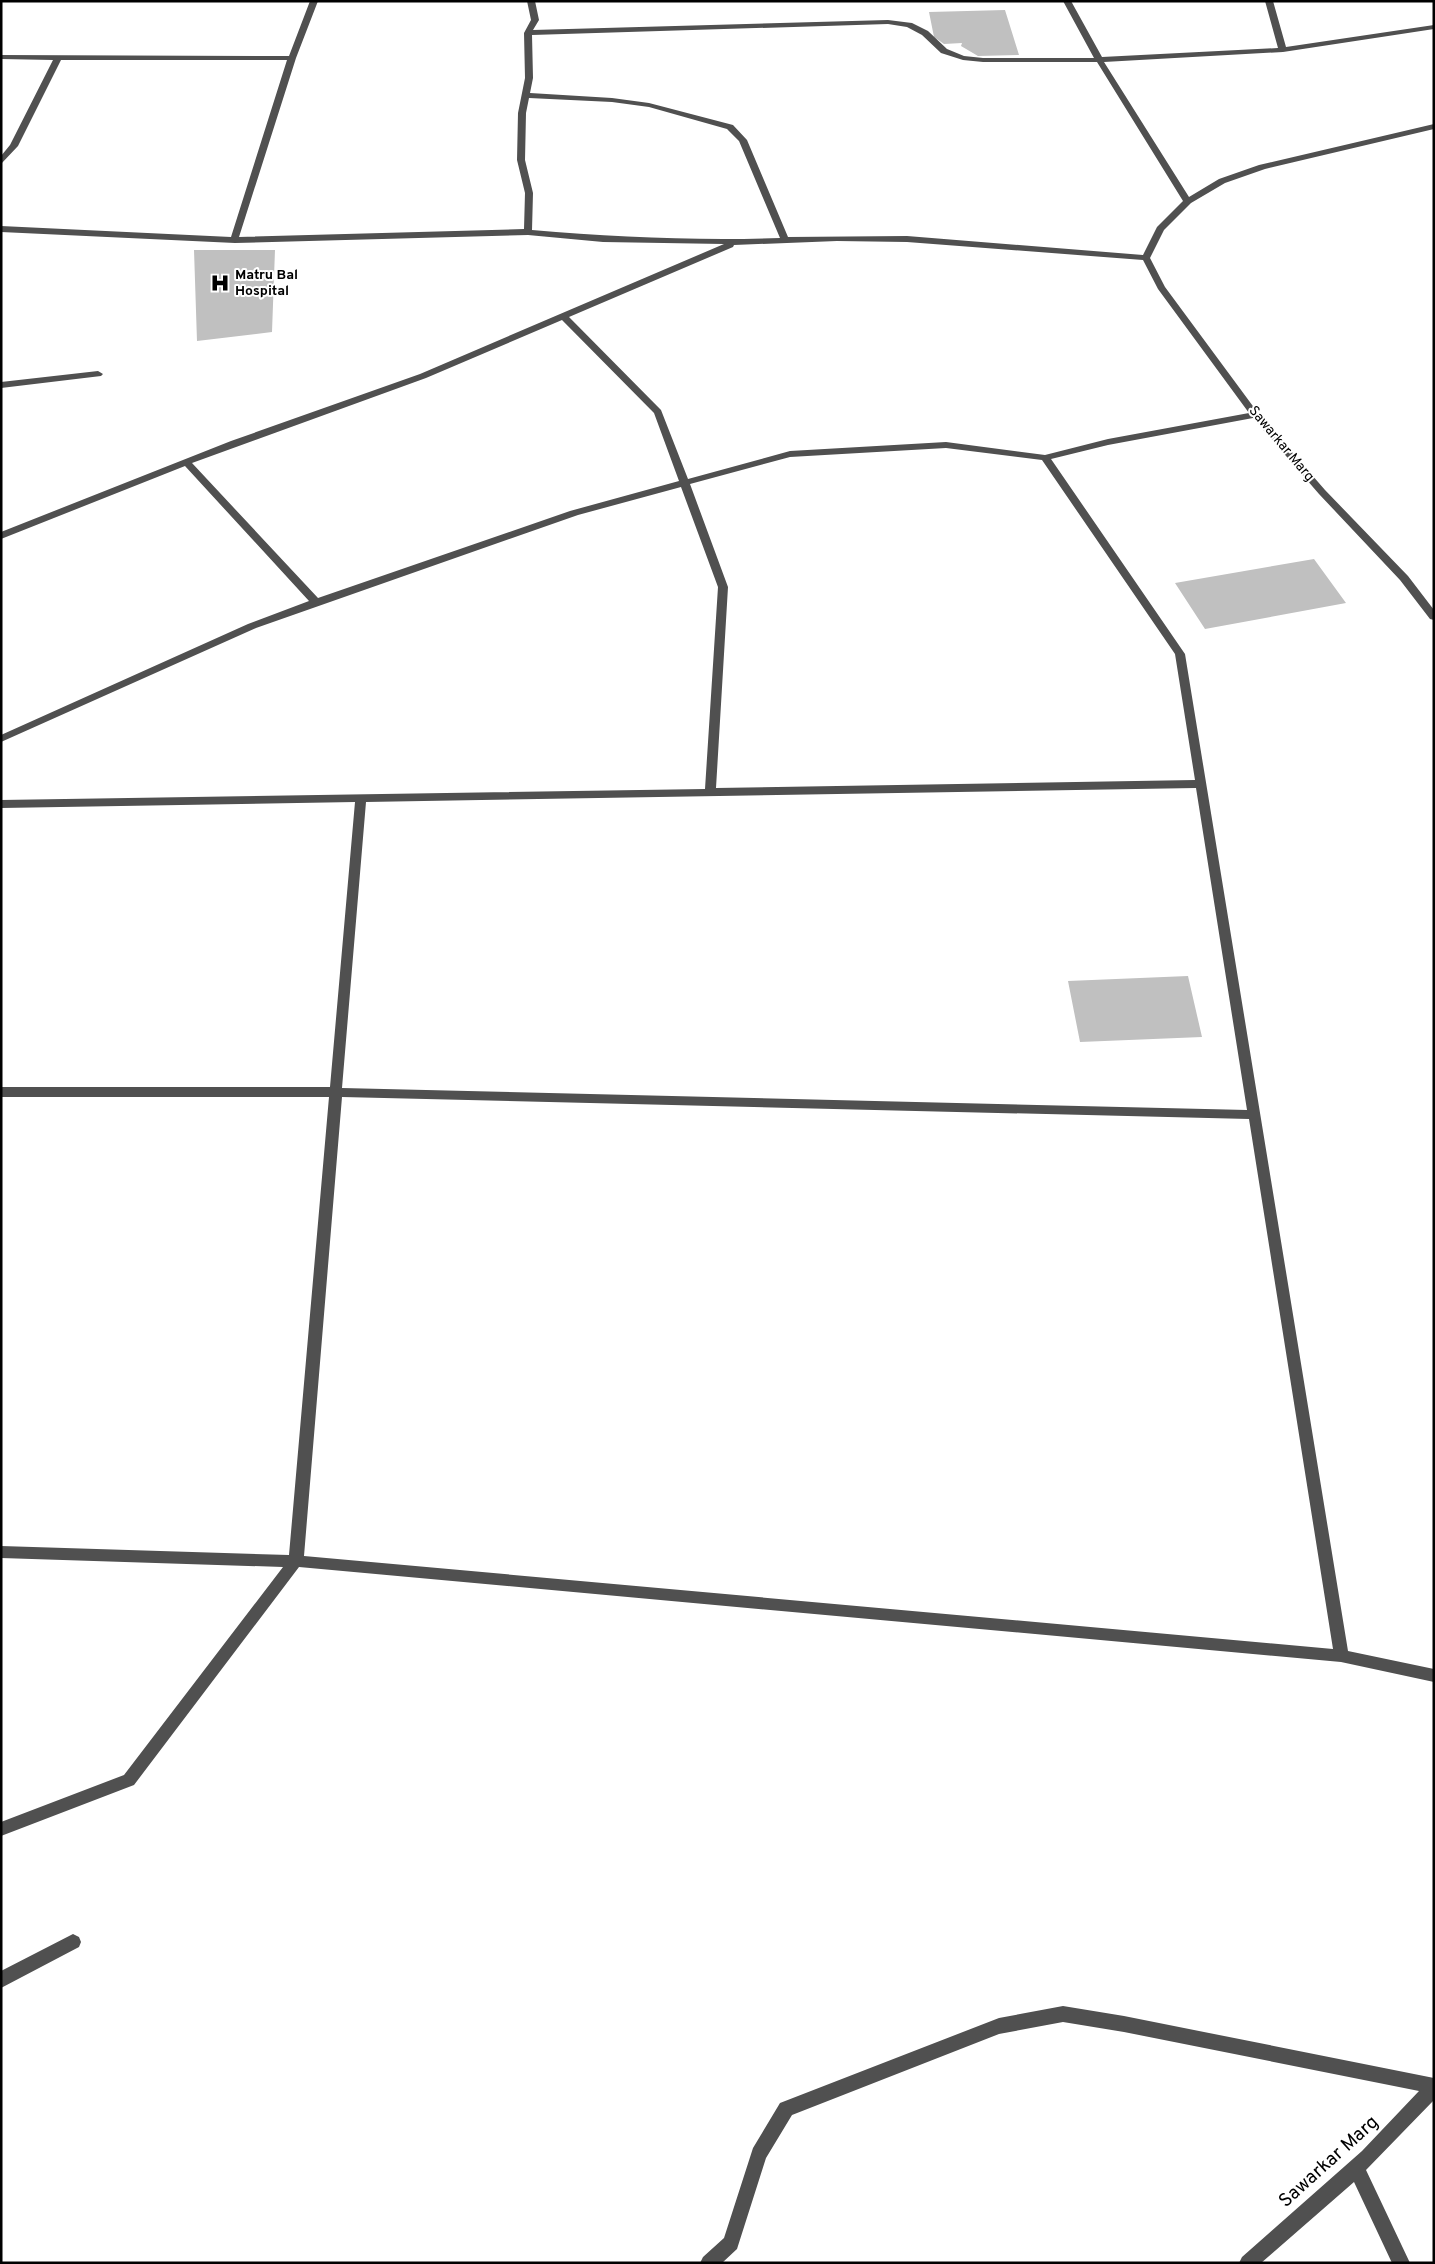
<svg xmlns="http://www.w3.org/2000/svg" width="1435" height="2264" font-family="Overpass,sans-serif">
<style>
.building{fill:#c0c0c0}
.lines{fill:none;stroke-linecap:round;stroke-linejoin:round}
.minor{fill:#505050;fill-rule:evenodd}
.labels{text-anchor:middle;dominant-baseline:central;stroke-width:4;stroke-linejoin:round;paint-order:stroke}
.far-poi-label{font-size:14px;font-weight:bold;fill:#000;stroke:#fff;text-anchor:start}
.far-street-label{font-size:14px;fill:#000;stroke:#fff}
.near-street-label{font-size:19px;fill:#000;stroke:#fff}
</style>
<rect width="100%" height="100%" fill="#fff"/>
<path class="building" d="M1005,10L1019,55L978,56L961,46L962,43L944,44L934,37L929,12Z
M194,250H275L272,332L197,341Z
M1314,559L1346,603L1205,629L1175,583Z
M1188,976L1202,1037L1080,1042L1068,981Z"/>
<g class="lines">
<path class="minor" d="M310,1H318L296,58L239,237L524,229L525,193L517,160L518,113L525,78L524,33L531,20L527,1H535L539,20L533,30L888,20L912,23L928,31L947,49L964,56L983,58H1094L1063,1H1071L1102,57L1278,48L1265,1H1273L1286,47L1434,25V29L1283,52L1104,62L1189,197L1219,179L1259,165L1434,124V129L1265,169L1225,183L1191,203L1164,230L1150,258L1165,287L1258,413L1325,490L1408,576L1434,610V620L1430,619L1400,580L1319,494L1253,418L1108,445L1051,459L1185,654L1348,1651L1434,1669V1682L1341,1662L299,1567L134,1785L1,1836V1822L124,1775L283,1567L1,1558V1546L289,1555L329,1097H1V1087H330L355,802L1,808V800L705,789L718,587L681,487L578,515L256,628L1,742V735L248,624L309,601L185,466L1,539V532L231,441L420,374L724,244L603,242L528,235L235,243L1,232V226L231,237L287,60H61L18,146L1,164V156L10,145L53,60L1,59V55L289,56ZM888,24L907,27L922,35L941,53L963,60L983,62H1097L1183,201L1157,227L1143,255L907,236L788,237L747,140L733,125L649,103L612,98L530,93L533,78L532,35ZM529,98L612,102L649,107L727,129L739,141L780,238C697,241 615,237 532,230L533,193L525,160L526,113ZM837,241L907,242L1143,260L1158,289L1249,413L1108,439L1045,455L946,442L790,451L688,479L661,410L569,317L733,247L734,245ZM562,320L654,413L679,481L570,511L318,598L192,463L426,378ZM946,448L1042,460L1175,654L1195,780L716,788L728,587L690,484L790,457ZM1196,788L1247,1110L342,1088L366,802ZM342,1097L1249,1119L1333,1649L304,1556Z
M98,371L103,374L101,376L1,388V382Z
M73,1934L79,1937L81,1942L79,1947L1,1988V1971Z
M1063,2006L1124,2016L1434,2078V2100L1366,2170L1410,2263H1392L1354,2182L1261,2263H1239L1242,2257L1362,2151L1419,2091L1124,2032L1063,2022L999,2034L792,2115L766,2158L737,2249L722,2263H700L703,2257L724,2238L753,2148L780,2103L999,2018Z"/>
</g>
<defs>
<g id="hospital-bare" transform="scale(1.5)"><path d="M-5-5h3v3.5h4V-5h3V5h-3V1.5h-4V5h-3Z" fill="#000" stroke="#fff" stroke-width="2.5" paint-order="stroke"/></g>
</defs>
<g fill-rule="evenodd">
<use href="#hospital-bare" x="220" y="283"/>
</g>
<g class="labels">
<g class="far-poi-label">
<text x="235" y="275">Matru Bal<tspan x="235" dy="16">Hospital</tspan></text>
</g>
<g class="far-street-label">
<text transform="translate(1281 444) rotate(50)">Sawarkar Marg</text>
</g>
<g class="near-street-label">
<text transform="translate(1329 2162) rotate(-42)">Sawarkar Marg</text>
</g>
</g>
<rect width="1435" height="2264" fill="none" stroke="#000000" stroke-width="5"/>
</svg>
